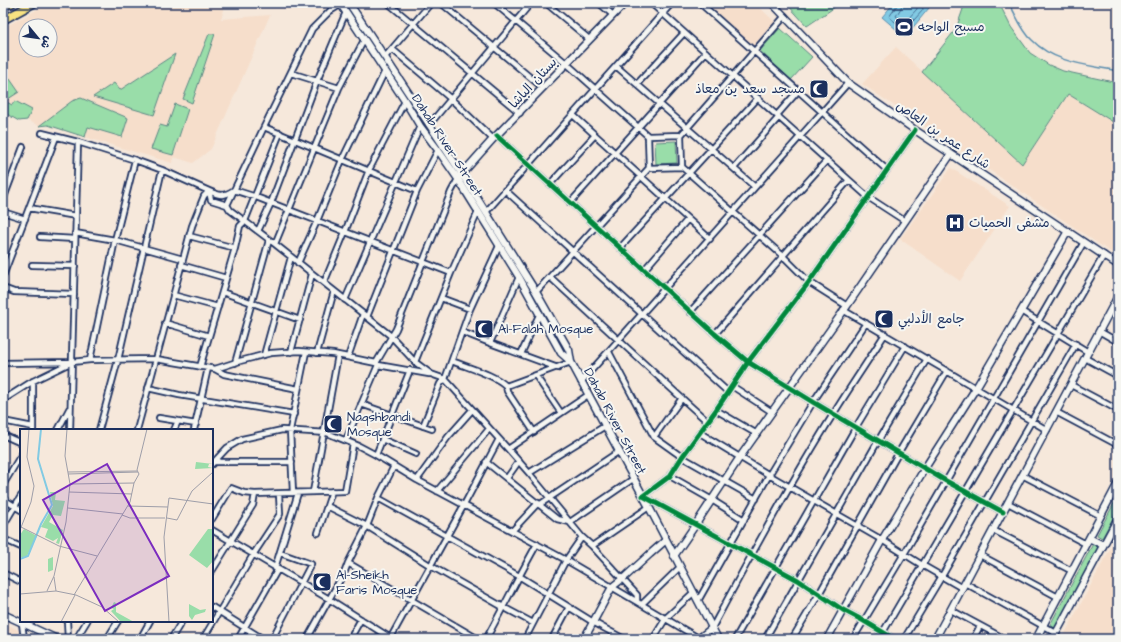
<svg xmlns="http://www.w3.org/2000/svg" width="1121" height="642" font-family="'Architects Daughter','Playpen Sans Arabic',sans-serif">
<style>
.built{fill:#f6decb;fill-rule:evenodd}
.green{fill:#99dda9;stroke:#5a8684}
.water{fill:#82cae3;stroke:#598cae}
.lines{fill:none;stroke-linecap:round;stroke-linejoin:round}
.shore{stroke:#446d93;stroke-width:1}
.stream{stroke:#598cae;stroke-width:1.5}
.street-casing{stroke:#1b2f5e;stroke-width:8}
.secondary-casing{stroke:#1b2f5e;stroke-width:9}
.primary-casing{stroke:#1b2f5e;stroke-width:10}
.street{stroke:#f6f6f2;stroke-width:4.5}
.secondary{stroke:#f6f6f2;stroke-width:6}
.primary{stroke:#f8e281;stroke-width:7}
.cycleway-casing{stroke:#f6f6f2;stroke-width:8}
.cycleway{stroke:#00873e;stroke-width:5}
.labels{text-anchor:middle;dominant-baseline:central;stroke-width:4;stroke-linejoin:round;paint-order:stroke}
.poi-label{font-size:13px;fill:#1b2f5e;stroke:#f6f6f2;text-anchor:start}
.street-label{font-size:13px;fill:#1b2f5e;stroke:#f6f6f2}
.inset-river{fill:none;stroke:#82cae3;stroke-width:2}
.inset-road{fill:none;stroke:#9e9ea9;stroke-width:1}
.view{fill:#7b2cbf;fill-opacity:0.15;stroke:#7b2cbf;stroke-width:2}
.inset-edge{fill:none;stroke:#1b2f5e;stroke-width:2}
</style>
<rect width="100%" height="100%" fill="#f6e8db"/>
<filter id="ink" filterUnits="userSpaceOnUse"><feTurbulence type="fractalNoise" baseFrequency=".025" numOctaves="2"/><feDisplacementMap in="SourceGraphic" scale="8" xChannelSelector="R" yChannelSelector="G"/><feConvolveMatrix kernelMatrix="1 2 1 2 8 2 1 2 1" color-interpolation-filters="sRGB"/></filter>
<g filter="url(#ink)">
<path class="built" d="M49,3H226L221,19L270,15L211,149L193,163L174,157L172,163L85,137L49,125L39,126L27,120L19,121L3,112V28ZM26,26H50V50H26Z
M706,3H755L775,22L752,47Z
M896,47L1022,164L1068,94L1118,125V257L862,84Z
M951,168L1010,206L960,281L900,239Z
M1118,534V639H1062Z
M3,622L20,631L21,639H3Z"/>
<path class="green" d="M786,3H841L807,26Z
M957,3H999L1011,27L1030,53L1049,65L1063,71L1118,83V125L1068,94L1022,164L922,72L956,29L963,9Z
M780,28L812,57L791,80L760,51Z
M209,34H215L192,103L183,99Z
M175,54L154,115L93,97L114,83L120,90Z
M3,69L19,92L5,101L12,105L15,101L32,110L27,120L19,121L3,112Z
M81,98L128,118L122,137L88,127L85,137L48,125L39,126L72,101Z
M175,104L188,109L173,155L151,149L160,125L167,127Z
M676,141L677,163L656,164L655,142Z
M1118,496V509L1102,538L1097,535Z
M1094,542L1099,545L1055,628L1050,625Z"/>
<path class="water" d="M894,3H924L929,8L905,37L882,17Z"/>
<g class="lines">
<path class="shore" d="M897,3L896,7L889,17L905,30L923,10L922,3
M902,3L901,8L896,16L904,23L917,9V3"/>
<path class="stream" d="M1009,3C1016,15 1022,31 1032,40C1054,63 1088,65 1118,71"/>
<g class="street-casing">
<path id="street" d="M388,3L520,113
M441,3L543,88
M494,3L566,63L648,136
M546,3L589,39
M599,3L613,15
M651,3L868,197L905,221
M700,3L887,170
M392,49L451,99L493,139
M385,57L431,3
M616,66L755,187
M291,73L339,88
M637,84L684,33
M573,115L710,239
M777,115L798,91
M429,125L531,3
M264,127L417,191
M42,133L78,142L135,160L162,170L209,191L211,200L227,205L230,210L275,244L391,336L415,362L431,374L445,379L499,439
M497,136L715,334L748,362L813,402L946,481L1003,512
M682,167L783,256L809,282L847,306
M649,168L682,167L681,135L785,16
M734,168L779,117
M550,184L595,135
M505,190L728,392
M3,200L23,147
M570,203L706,52
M227,205L264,127L312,29L330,11L343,3
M29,208L76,216
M3,212L25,219
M486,212L672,3
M258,231L271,203L317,81L346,12
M75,233L115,240L183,259
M189,236L235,248
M40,237L75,239
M275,244L339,88L364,40
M620,248L758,98
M298,263L317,221L342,160L385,71
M32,265L75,266
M181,265L226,278
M644,270L688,219
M3,276L56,137
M550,277L687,403L708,422
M324,283L345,232L369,170L405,101
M3,288L14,292L74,294
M222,292L300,320
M536,292L649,168L648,136L681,135
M173,295L218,307
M441,298L470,309
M345,300L420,126
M843,310L1047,430
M1021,311L1088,352
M690,312L827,160
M367,317L417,191L438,150
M165,323L209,336
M1099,331L1118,342
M462,332L490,343L558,368
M715,334L849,180
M490,343L519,277
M291,352L312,274
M609,352L654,437L682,457L756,499
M317,353L334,291
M521,354L540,313
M264,355L291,257
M348,357L363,314
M1085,358L1118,376
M90,360L115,240L135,160
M452,361C466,367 496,375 506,386L571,362
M415,362L451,273L478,212
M3,363L72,362L90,360L156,359L215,369L240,361L271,353L299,351L333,354L376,363L378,365L429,374
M235,363L269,240
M376,363L396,329L451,192L458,179
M200,367L235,248L240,226L245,221L280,133
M215,369L224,374L298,389
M536,376L561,413
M581,382L848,83
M1071,385L1118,410
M506,386L507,391L534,432
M732,386L772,412
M148,388L179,395L294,414
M3,400L33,381L70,363
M361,404L432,429
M716,410L757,434
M1056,412L1118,445
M159,418L196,424
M3,421L33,427
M423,426L440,384L445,379L470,309L499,246
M33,430V381
M58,430L69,409
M70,430L78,142
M99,430L118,360L162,170
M137,430L192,226L204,196L209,191C220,196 223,197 234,190L256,197L451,273
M174,430L178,421
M194,430L208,368
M700,433L769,475L882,540L922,565L962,588
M3,435L21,443
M654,437L682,398
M382,439L416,454
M346,440L378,365
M508,449L529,473L582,537L592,546L637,595V601
M376,455L410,370
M213,462H292
M486,462L557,519L570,522L633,479
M212,464L227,448L242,439L282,430L327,433L359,446L376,455L417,480L566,560L700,639
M529,473L605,426
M1022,475L1101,516
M670,476L712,500L744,520
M507,478L519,461
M417,480L448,437L472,410
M3,485L21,455
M332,491L327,506L367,526L431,566L503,607L533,623
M437,491L489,429
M313,492L338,355
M293,493L290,430L306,352
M378,498L519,576L593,622L624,639
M3,499L21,510
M1008,503L1086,544
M539,505L618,452
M212,519L231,488L244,493L255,494L345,491L353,444
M3,526L21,496
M212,530L329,599L392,639
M993,530L1072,571
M512,531L538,503
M318,533L327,506
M3,539L21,547
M592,546L649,507
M980,555L1058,597
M348,563L478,639
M275,568L298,493
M212,571L253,505L255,494
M3,573L21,582
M965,583L1056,633
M698,601L769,475L813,402L866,323
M642,604L680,567
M212,607L263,639
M951,610L1005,639
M67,621L68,639
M22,623L24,639
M712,628C751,555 790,483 834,413C850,387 868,361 885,334
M76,639L87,621
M107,639L118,621
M140,639L150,621
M171,639L182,621
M203,639L253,555L280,514L279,494
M238,639L278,569
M272,639L311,564L280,553
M307,639L345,571L348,563L367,526L378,498L394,466
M350,639L361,619
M390,639L464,505L499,439L508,449L588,395
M486,639C503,608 519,576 537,544
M525,639L566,560L582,537
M552,639L569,607
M653,639L666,618L694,592
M735,639L856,427L905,346
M765,639L878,441L927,359
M792,639L819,594L899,452L947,371
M853,639L904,554L1084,242
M879,639L1104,255
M894,639L864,621L843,610L798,580L643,496L670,476L682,457L716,410L748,362L809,282L915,130
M904,639L942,576L1076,344
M973,639L980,626"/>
</g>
<g class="secondary-casing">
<path id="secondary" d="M340,3L405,101L420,126L438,150L458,179L519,277L561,353L571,362L649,507L718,639
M349,3L462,174L536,292L569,350L571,362
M772,3L848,83L915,130L1118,265
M460,176L493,139L625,3
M1089,538L1103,545
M674,556L696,524L740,457L847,306L951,154
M3,614L57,639
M584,639L612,587L626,576L650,554L666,540
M698,639L712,628
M827,639L882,540L925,468L976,388L1068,231
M935,639L1118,296
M1036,639L1118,483
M1053,639L1118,518"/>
</g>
<g class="primary-casing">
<path id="primary" d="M3,7L12,3
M3,20L34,3"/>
</g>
<use href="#street" class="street"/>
<use href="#secondary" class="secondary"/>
<use href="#primary" class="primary"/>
<g class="cycleway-casing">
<path id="cycleway" d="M497,136L715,334L748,362L813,402L946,481L1003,512
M894,639L864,621L843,610L798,580L643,496L670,476L682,457L716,410L748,362L809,282L915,130"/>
</g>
<use href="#cycleway" class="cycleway"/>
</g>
</g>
<defs>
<g id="stadium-square" transform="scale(1)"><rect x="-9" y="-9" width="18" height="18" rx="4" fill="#1b2f5e" stroke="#f6f6f2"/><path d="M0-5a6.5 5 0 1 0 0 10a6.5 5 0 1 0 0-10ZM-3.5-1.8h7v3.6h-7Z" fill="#fff"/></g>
<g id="mosque-square" transform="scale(1)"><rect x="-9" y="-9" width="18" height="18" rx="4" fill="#1b2f5e" stroke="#f6f6f2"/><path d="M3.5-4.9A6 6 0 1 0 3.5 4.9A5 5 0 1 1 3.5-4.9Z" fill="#fff"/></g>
<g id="hospital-square" transform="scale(1)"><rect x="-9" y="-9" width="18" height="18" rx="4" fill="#1b2f5e" stroke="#f6f6f2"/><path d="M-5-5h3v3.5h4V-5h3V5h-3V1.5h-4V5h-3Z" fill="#fff"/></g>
</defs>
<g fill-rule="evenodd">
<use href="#stadium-square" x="904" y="27"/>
<use href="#mosque-square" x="819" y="89"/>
<use href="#hospital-square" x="955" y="223"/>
<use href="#mosque-square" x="884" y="319"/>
<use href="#mosque-square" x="484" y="329"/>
<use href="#mosque-square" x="333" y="424"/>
<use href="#mosque-square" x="322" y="582"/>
</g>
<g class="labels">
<g class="poi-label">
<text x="918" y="27">مسبح الواحه</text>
<text x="805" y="89" text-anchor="end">مسجد سعد ين معاذ</text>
<text x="969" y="223">مشفى الحميات</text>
<text x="898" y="319">جامع الأدلبي</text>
<text x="498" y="329">Al-Falah Mosque</text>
<text x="347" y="417">Naqshbandi<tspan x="347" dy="15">Mosque</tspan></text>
<text x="336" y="575">Al-Sheikh<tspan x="336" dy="15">Faris Mosque</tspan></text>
</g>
<g class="street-label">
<text transform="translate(533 83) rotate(-47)">بستان الباشا</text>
<text transform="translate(943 135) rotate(34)">شارع عمر بن العاص</text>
<text transform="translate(447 145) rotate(57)">Dahab River Street</text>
<text transform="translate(615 421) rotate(62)">Dahab River Street</text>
</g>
</g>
<g transform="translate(20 429)">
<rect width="193" height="193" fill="#f6e8db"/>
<path d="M176,33L193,35H189L188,38L193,39L175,40ZM30,63H36L35,71L45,72L41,87L33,86L29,93L43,101L39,115L36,114L38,109L33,112L25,108L28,100L21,98L33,77ZM4,100L17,107L7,127L0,129V106ZM188,100H193V132L187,139L169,126ZM33,128V141L28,143V130ZM94,173L96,174V183L114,193H101L91,182L94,180L91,179ZM169,175L180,181L186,180L185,183L175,186L172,191L169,187Z" fill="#99dda9"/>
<path class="inset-river" d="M0,130L8,127L21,95L32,76L18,30L21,0"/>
<path class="inset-road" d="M48,43L117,42M48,45L118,43M50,55L114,54M49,63L112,65M108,77L148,78M48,79L103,85M102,86L110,89H145M147,89L157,91L172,62L193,43M1,98L39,117L77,127M0,101L11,73L14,57L7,28L9,0M34,148L36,162M27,162L34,147L46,93L50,55L45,27L47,0M0,165L36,162L56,166L82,178L99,193M54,166L110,73L114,54L119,45L117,41L127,0M41,193L55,166M149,193L144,108L149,69L193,75"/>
<path class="view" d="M87,35L149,147L85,182L23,71Z"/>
<rect width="193" height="193" class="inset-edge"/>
</g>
<rect width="1121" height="642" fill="none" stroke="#f6f6f2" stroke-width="16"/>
<rect x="8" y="8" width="1105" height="626" fill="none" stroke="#1b2f5e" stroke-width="1.5" filter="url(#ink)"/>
<g transform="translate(38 38) rotate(119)"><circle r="19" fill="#f6f6f2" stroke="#9ea6b7"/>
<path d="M0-3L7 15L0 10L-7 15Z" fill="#1b2f5e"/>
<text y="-6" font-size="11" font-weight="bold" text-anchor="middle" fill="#1b2f5e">ش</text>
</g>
</svg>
